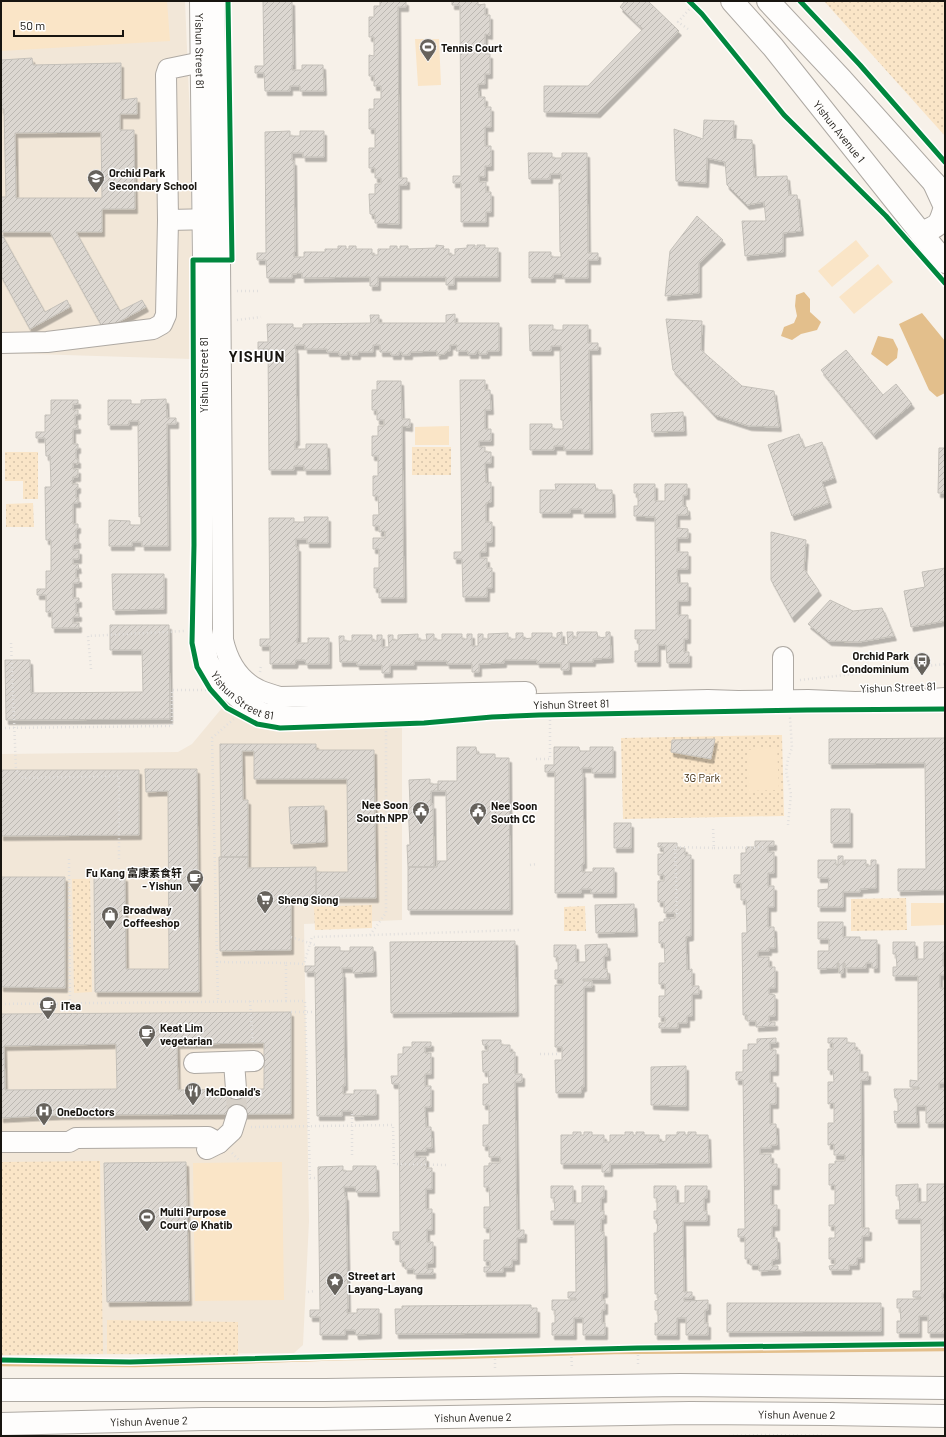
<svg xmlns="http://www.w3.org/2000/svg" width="946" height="1437" font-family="Barlow,'Noto Sans SC',sans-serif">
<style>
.built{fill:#f2e7d8}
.grass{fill:url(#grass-dots)}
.pitch{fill:#fae5c7}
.water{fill:#e3bf8c}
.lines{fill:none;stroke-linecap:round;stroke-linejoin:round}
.stream{stroke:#e3bf8c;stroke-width:4.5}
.building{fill:url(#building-hatch);stroke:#c4c0b9;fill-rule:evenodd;filter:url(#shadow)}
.minor-tunnel{stroke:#d6d0c8;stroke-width:20;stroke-dasharray:20 10;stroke-linecap:butt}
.minor-casing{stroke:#aea9a3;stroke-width:22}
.major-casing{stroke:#aea9a3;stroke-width:24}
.path{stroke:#e1dfdd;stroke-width:2.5;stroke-dasharray:1 3;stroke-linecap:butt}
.minor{stroke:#fefdfc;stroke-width:20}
.major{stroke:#fefdfc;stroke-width:22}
.cycleway-casing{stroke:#fff;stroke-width:8}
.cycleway{stroke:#00873e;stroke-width:5}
.labels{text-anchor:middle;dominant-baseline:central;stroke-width:3;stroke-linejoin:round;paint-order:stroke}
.poi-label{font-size:11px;font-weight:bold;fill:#181510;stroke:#fff;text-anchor:start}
.street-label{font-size:11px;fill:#181510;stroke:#fff}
.park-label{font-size:11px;fill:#422d0e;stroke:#fff}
.district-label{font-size:15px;font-weight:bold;letter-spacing:1px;fill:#181510;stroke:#fff}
</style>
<defs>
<pattern id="grass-dots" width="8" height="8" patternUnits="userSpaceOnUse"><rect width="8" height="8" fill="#fae5c7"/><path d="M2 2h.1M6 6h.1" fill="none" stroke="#d6c4aa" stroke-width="1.8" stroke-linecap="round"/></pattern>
<pattern id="building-hatch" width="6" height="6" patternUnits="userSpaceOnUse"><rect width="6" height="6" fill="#dcd7d1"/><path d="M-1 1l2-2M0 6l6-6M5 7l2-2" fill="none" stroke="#bcb8b2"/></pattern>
<filter id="shadow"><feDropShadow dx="2.5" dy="4.5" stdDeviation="0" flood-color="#0004"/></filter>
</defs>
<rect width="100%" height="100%" fill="#f7f1e9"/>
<path class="built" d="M1,1H185L191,143L192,359L1,353Z
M227,702L247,715L293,725H402V920L304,924L309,1221L303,1345L294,1353L1,1355V754L178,752L192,744Z"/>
<path class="grass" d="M824,1H945V136Z
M412,447H451V475H412Z
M5,452H38V499H23V481H5Z
M33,503L34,527H6V504Z
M782,735L784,816L623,819L621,738Z
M72,879H90L92,992L74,993Z
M906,898L907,930L851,931V899Z
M372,905V928L315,930L314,907Z
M585,906L586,931H564V907Z
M100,1161L103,1354L1,1355V1162Z
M107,1320L238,1322V1355L107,1354Z"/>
<path class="pitch" d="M1,1H167L170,41L1,51Z
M415,39H439L441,85L418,86Z
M856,240L869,256L832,287L818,271Z
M878,264L893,282L854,314L839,297Z
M449,426V445H415V427Z
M777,747L779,790L749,791L747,750Z
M911,903H945V925L911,926Z
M282,1162L284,1300L195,1301L193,1163Z"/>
<path class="water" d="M804,292L810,299V312L821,322L817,330L801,334L792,340L781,336L784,327L794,323L797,316L795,306L796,295Z
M922,313L945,341V393L937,397L929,390L899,324Z
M878,336L893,339L898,349L897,358L887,366L871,354Z"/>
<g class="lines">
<path class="stream" d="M1,1364L135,1365L344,1358L455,1357L614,1352L945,1349"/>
</g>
<path class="building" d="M263,1H292L293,65H292V70H302V65H323L324,91H300V86H290V91H265L264,73H255V66H264Z
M380,1H406V7H398L399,178H407V185H399V224L375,223V215L370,214L369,194H375V184H381V178H375V168H369V148H375V129H369V109H374V99H381V86H374V76H369V55L374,56V37H369V17H374V6H380Z
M452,1H478V5L485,4V15H490V35L485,34V54H490V74H485V84H478L479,97H485V107H491V127H485V146H491V166H485V177L479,176V182H486V192H491V212H486V222H461V183H453V176H461L460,5H452Z
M625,1H648L679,31L598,113L544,112V86H588L643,29L620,7Z
M32,58L33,65L121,63V100L137,98V114H120V130H134L135,209H102V232H76L120,311L142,300L146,307L104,330L50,232H1V197H6L4,109H1V60ZM101,132L102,198H16L15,133Z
M704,120L734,121L733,139L752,140L754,177L787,176L789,195H797L801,231L783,233V252L745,256L742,221H766L764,202L747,205L727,185L725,162L707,158L706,183L676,181L674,129L703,139Z
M290,131V136H300V131H324V157H303V153H292V161H294L295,252H294V257H304V252H325V249H338V246H346V249H349V246H356V249H372V255H378V249H390V246H397V249H400V246H408V249L436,248V245L444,246L443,249H449V255H455V249L467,248V245H475V249L477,248V245H485V248H498V277H454V285H446V277H378V286H370V277L302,278V273L292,274V278H267L266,260H257V253H266L265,132Z
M528,153H552V158H562V153H587L588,253H598V260H588V278H563V274H553V278H529V252H551V257H561V252H560L559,183H561V174H550V179H529Z
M697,216L723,240L699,263V293L665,296L670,251Z
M1,233L45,312L67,300L70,307L30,329L1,276Z
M455,314V323H499V351H487V354H479V351H476V354H468V351H456L457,345H450V351L445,352V354L437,355V351L410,352V355H402V352H399V355H391V352H380V345H373V352H358V355H350V352H347V355H339V352H327V349H305V345H295V349H296L297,441H295V449H306V444H327L328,470H304V466H294V470H269L268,349H258V342H268L267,324H293V328H303V324L371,323L370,315H379V323H446V315Z
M666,319L702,321L701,350L742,386L774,391L779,427L749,426L715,415L673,370Z
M529,325H553V330H563V325H588V343H598V350H589L590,450H564V446H554V450H530V424H552V429H563V420H561L560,351H561V346H551V351H530Z
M846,350L883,395L896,384L912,404L874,435L821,370Z
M460,380H485V390H490L491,410H485V429H491V441H479V447H485V452H491V463H485L486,483L491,482V502L486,503V522H492V542H486V552H480V558H487V568H492V588H487V597H463L462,559H454V552H462Z
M377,381H401L402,419H410V427L402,426L404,598H379V588H374V568H379V549H373V538H385V531L379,532V526H373V515H379L378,496H373V476H378V456H372V436H378V426H384V420H377V410H372V390H377Z
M166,399L167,418H176V424H167L168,546H142V542H132V546H109V520L130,521V525H141V516L139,517L138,425H139V421H129V425H108V400H131V404H141V400Z
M51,400H78V404H73V410H78V415H75V425H78V429H73V444H78V449H76V459H78V464L73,463V469H78V477H73L72,484H78V489H76V498H78V503H73V524H78V529H76V539H78V544H73V550H79V559H73V564H78L79,569H76V578H79V583H73V598H79V603H76V613H79V617H73V623H79V628H52V612H46V595H37V589H46V571H51V540H46L45,487H51L50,456H46L45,438H36V432H45V415H51Z
M683,412L684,431L652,432L651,414Z
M799,434L804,448L822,442L834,478L822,482L829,503L792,516L768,445Z
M939,448H945V493H938Z
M555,484H595L596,490H612L613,513H582V509H570V513H540V490H556Z
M634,484H655V501H665V484H687V495H683V506L687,507L688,515H677V528L688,529V538H677V552H688V569H677L678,583H688V601H678V615H688V639H684V652H689V663H667L666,645H658V662H635V651H639V639H635V630H656L655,517L634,516V506H638V493H634Z
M304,517H328V543H307V539H296V547H298V638H297V643H308V638H329V664H306L305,660H296L295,664H270V646H260V639H270L269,518H294V522H305Z
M771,532L806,540L804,569L819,591L792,618L771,580Z
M945,568V621L911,627L904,591L925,587L922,572Z
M112,574H164V609L113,610Z
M830,600L853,611L882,608L894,636L859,642L829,641L808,624Z
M110,625H169L170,719L6,720L5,660H30L31,693L143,692L142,650H110Z
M562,632V644L568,645L567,632H573V638H577V632H597L598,638L606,637V632H610L611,658L593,659V662H569V670H561V663H537V660H504V663L479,664V672H472V664H447V661H414V665H390V673H382V665H357V662H340L339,636H344V641H352V635H372V641H377V635H382V647H389L388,635H393V640H398V635L418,634V640H427L426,634H434V640H442V634H462V639H467V634H472V646H478V634H483V639H488V634L508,633V639H516V633H523V639L532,638V633H552V638H557V633Z
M945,738V890L898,891V869H926L925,763L829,764V739Z
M715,739L711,759L671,752L672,740Z
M220,744H316V750H374L376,898H316V872H348L347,779H254V751H242L243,800H248V857H221Z
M457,747H476L477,754H495V758H509L510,910H408V867H437V861H447L446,791H438V781H457Z
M554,747H579L580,751H590V747H613V773H592V768H582V773H583L584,864H582V872H593V868H614V893H591V889H581V893H555V772H545V765H554Z
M145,769H197L199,992H95L94,877H125L126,969H169L168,791L146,792Z
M1,770H139V835L1,836Z
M430,779V784H438V791H431V805L433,804L434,867H408L407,845H410L408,804H410L409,780Z
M324,806L325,842L291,844L289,807Z
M831,809H850V843H831Z
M614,823H631V848H614Z
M755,841H774V846H768V852H774V873H768V886H774V907H768V927H774L775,948H769V951H758V957H769V967H775V988H769V994L775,995V1016H769V1022H775V1026L756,1027V1021H747V1015H743L742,933H747L746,900H741V883H734V875H741V853H746V847H755Z
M658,843H677V848H685V855H691V936L686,937L687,970L692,969V986H699V994H692V1016H687V1023H678V1028H659V1023H665V1017H659V996H665V984H659V963H665L664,943H659V922H664V919L675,918V913H664V902H658V881H664V875H658V854H664L663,847H658Z
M838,856H843V865H845V860H866V866H871V860H876V888L860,889V892H843V907H818V890L828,889L829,878H818V860H836V865H838Z
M219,857H248V868L316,867V898H291V950L220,951Z
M1,877H65V988L1,987Z
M634,904L635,932L596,933L595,905Z
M818,922H843V937H860V940H877V968H872V963H866V968H845V963H843V973H839V963H837V968L818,969V951H829V939H818Z
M515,941L516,1012L391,1013L390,942Z
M893,942H915V959H924V942H945V953H943V966H945V975H940V988H945V1083H939V1089H945V1123H926V1106H916L917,1123H895L894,1111L898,1112V1098H895L894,1089H919V1087H910V1080L918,1081V976H893V967H897L896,954H893Z
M607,944L608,956H604V969H607L608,979H583V981H592V987H584V1087H582L581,1093H556L555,1060H562V1047H555V985H563V979H555V970H558V957H554V945H576V962H586L585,945Z
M315,947H340V951H350V947H373L374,972L353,973L352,968H342V973H343L345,1086H343V1094H354V1090H376V1115L353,1116L352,1111H342V1116H317L315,972H305V966H315Z
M291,1012V1114L59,1115L1,1118V1014ZM264,1043V1089L178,1090L177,1044ZM116,1044L117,1089L5,1090L4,1046Z
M776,1038V1043H770V1050H776V1071H770V1083H776V1104H770V1124H776L777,1145H771V1148H760V1154H771V1164H777V1185H771V1205H777V1226H772V1238H777L778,1259L772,1260V1266H778V1270L759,1271V1265H750V1259H745V1237H738V1229H745L743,1080H736V1072H743V1050H748V1044H757V1039Z
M828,1038H847V1043H855V1050H860V1072H868V1080H861L862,1228H869V1236H862V1258H857V1265H849V1270H830L829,1266L835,1265V1259H829V1238H835V1226H829V1205H835V1185H829V1164H835V1161H845V1155H834V1144L828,1145V1123H834V1103L828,1104V1082H834L833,1070H828V1049H833V1043H828Z
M482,1040H501V1045H510V1052H515V1074H522V1082H515L517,1230H524V1238H517V1260H512V1267H503V1272H484V1267H490V1261H484V1240H490V1228H484V1207H490L489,1187H484V1166H489V1163H500V1157H489V1146H483V1125H489V1105H483V1084H489L488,1072H483L482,1051H488V1045H483Z
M412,1042H431V1047H425V1053H431V1074H425V1086H431V1107H425L426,1127H431L432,1148H426V1151H415V1157H426V1168H432V1189H426V1209H432V1230H427V1242H433V1263H427V1269H433V1274H414V1269H405V1262H400V1240H393V1232H400L399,1084H392L391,1076H398V1054H403V1047H412Z
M686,1066V1106L651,1105V1067Z
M573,1132H581V1135H584V1132H592V1135H604V1142H610V1135H625V1132H633V1135H636V1132H644V1135H659V1142L666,1141V1135H677V1132H685V1135H688V1132H696V1135H708L709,1163L610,1164V1172H602V1164H561V1135H573Z
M186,1162L189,1301L107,1302L104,1163Z
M343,1166V1171H353V1166H376L377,1192H356L355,1187H344L345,1196H346L348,1309H347V1313H357V1309H379V1334L356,1335L355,1330H345V1335H320V1317H310V1310H320L318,1167Z
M918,1184V1202H927V1184H945V1217L943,1218V1231H945V1293H942V1299H945V1333H928V1316H919V1333H897V1321H901L900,1308H897V1299H921V1297H913V1291H921V1219H896V1210H900L899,1196H896V1185Z
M551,1186H573V1203H582V1186H604V1198H601V1211H604V1219H601V1232H604L605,1293H602V1300H605V1310H602V1323H605V1335H583V1318H574V1335H552V1323H555V1310H552V1300H576V1298H568V1292H576L575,1220H551V1211H555L554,1198H551Z
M654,1186H676V1203H685V1186H707V1198H704V1211H707V1221H683L684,1292H692V1298H684V1301L708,1300V1310H705V1323H708V1335H686V1318H677V1335H655V1323H658V1310H655V1301L658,1300V1294H655L654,1233H657L658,1219H654V1211H657V1198H654Z
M727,1303H881V1331L727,1332Z
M531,1305V1308H537V1333L396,1334L395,1309H402V1306Z"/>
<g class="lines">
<path class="minor-tunnel" d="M236,1089L237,1115"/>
<g class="minor-casing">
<g id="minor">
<path id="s1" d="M200,1L203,260L202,630L208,661L223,685L245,704L263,713L290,717L539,704L708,700L738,701L808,700L855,702L907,701L945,698"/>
<path d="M214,1L220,260L223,640C228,662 238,680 259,690C266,693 273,695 280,697L526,692"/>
<path d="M168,220L215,219"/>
<path d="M1,343L47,342L153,329L162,324L166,315L168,220L166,75L168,69L202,62H214"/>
<path d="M783,657V700"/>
<path d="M234,1062L236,1089"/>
<path d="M194,1063L254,1061"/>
<path d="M1,1142H69L76,1138L208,1137L219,1143"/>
<path d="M207,1149L219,1143L232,1131L237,1115"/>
</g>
</g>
<g class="major-casing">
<g id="major">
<path id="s2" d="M732,1L773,47L921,233L945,262"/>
<path d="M768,1L842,80L945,195"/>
<path d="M921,233C939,225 939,227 945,207L934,183"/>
<path d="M1,1390H325L680,1385L945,1388"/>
<path id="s3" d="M1,1424L203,1419H323L690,1413L829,1414L945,1416"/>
</g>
</g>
<path class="path" d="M800,1L860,65L945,162
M688,29L678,22L693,5
M237,291H260
M237,320L261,317
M11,643L16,770L23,778L119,776V859
M91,669L88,636L185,631
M260,672L261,665
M800,680L945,664
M1,728L172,726V690H206
M536,759H550V720
M788,825L791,794L786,771L788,759L792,748L790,717
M714,848L763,847
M69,859L70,1003
M530,865L537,864
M677,914L675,847L714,848L713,827
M370,935L386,913V729
M291,937L315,945
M217,962L212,738L236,717
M286,963L304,964L312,937L519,930
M250,1001L253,1045
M286,1001H305L310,1178H316
M1,1004L286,1001V963L217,962L218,1001
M291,1012H313
M540,1054H560
M352,1114V1156
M251,1127L393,1125L394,1164L447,1165
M232,1153L240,1161
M308,1292L315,1291
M638,1347V1367
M571,1349L572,1369
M495,1351V1371
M729,1436L763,1435L833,1436"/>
<use href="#minor" class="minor"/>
<use href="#major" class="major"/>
<g class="cycleway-casing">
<path id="cycleway" d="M228,1L232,260H193L194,545L192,643L197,667L210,689L227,708L257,724L280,728L424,723L492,717L539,715L807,710L945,709
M689,1L702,14L784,115L886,216L945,283
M800,1L860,65L945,162
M1,1360L130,1362L637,1348L945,1344"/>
</g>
<use href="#cycleway" class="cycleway"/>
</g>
<defs>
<g id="stadium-pin" transform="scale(0.9)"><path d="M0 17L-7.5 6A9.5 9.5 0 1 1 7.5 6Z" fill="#66625c" stroke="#fff"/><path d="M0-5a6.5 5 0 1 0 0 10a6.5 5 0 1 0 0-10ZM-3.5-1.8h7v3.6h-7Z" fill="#fff"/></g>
<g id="school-pin" transform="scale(0.9)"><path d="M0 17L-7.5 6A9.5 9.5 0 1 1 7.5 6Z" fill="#66625c" stroke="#fff"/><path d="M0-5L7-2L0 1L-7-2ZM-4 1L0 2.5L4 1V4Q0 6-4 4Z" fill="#fff"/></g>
<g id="bus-pin" transform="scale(0.9)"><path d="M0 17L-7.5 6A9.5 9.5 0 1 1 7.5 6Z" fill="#66625c" stroke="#fff"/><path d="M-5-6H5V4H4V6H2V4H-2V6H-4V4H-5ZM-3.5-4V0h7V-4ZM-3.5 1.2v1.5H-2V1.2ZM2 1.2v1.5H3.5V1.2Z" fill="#fff"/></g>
<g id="civic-pin" transform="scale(0.9)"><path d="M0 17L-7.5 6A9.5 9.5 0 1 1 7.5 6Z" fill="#66625c" stroke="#fff"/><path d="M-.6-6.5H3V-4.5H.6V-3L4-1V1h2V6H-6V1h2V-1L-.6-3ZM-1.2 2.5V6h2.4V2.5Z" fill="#fff"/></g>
<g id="cafe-pin" transform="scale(0.9)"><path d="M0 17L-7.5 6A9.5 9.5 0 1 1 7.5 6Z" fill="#66625c" stroke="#fff"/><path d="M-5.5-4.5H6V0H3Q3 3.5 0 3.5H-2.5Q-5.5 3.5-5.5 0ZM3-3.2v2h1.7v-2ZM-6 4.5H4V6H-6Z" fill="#fff"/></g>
<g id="supermarket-pin" transform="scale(0.9)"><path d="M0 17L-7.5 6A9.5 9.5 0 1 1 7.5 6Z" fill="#66625c" stroke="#fff"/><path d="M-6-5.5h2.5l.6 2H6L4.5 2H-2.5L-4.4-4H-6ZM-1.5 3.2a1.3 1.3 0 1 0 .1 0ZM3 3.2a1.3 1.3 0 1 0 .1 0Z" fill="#fff"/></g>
<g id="shop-pin" transform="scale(0.9)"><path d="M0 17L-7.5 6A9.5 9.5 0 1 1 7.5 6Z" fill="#66625c" stroke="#fff"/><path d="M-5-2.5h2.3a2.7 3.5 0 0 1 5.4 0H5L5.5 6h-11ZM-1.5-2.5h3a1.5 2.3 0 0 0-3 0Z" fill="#fff"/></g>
<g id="restaurant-pin" transform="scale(0.9)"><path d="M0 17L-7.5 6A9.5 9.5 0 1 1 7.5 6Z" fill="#66625c" stroke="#fff"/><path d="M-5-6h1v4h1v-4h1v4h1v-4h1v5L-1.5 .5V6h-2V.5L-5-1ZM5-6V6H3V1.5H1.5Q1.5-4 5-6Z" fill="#fff"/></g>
<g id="hospital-pin" transform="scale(0.9)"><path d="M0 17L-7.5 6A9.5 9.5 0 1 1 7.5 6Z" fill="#66625c" stroke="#fff"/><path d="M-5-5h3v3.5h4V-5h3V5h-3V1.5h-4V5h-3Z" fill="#fff"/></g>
<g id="sight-pin" transform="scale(0.9)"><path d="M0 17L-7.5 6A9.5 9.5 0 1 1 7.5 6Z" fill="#66625c" stroke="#fff"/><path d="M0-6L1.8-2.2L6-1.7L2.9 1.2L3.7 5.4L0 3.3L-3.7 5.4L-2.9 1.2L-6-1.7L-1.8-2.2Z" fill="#fff"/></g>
</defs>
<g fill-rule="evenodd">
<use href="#stadium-pin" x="428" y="47"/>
<use href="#school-pin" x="96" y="178"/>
<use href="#bus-pin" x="922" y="661"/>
<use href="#civic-pin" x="421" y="810"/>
<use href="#civic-pin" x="478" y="811"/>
<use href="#cafe-pin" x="195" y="878"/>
<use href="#supermarket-pin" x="265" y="899"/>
<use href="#shop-pin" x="110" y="915"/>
<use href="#cafe-pin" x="48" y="1005"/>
<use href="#cafe-pin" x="147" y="1033"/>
<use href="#restaurant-pin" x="193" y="1091"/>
<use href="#hospital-pin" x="44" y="1111"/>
<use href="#stadium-pin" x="147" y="1217"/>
<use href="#sight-pin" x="335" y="1281"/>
</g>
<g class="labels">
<g class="poi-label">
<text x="441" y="47">Tennis Court</text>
<text x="109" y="172">Orchid Park<tspan x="109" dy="13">Secondary School</tspan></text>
<text x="909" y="655" text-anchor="end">Orchid Park<tspan x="909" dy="13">Condominium</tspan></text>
<text x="408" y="804" text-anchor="end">Nee Soon<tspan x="408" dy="13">South NPP</tspan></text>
<text x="491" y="805">Nee Soon<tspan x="491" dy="13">South CC</tspan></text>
<text x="182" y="872" text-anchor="end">Fu Kang 富康素食轩<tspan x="182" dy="13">- Yishun</tspan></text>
<text x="278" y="899">Sheng Siong</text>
<text x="123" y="909">Broadway<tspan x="123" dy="13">Coffeeshop</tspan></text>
<text x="61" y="1005">iTea</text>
<text x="160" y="1027">Keat Lim<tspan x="160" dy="13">vegetarian</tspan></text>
<text x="206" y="1091">McDonald's</text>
<text x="57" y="1111">OneDoctors</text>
<text x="160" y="1211">Multi Purpose<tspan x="160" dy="13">Court @ Khatib</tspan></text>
<text x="348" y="1275">Street art<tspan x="348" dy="13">Layang-Layang</tspan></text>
</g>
<g class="street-label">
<text stroke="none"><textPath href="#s1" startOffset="50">Yishun Street 81</textPath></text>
<text stroke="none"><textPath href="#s2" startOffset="169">Yishun Avenue 1</textPath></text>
<text transform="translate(203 375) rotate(-90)">Yishun Street 81</text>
<text transform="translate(898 687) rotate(-2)">Yishun Street 81</text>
<text stroke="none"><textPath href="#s1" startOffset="711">Yishun Street 81</textPath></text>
<text stroke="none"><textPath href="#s1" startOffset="1047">Yishun Street 81</textPath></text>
<text stroke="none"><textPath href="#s3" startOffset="796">Yishun Avenue 2</textPath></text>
<text stroke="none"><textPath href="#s3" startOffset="472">Yishun Avenue 2</textPath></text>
<text stroke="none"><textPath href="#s3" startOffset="148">Yishun Avenue 2</textPath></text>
</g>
<g class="park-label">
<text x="702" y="777">3G Park</text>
</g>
<g class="district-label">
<text x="257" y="356">YISHUN</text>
</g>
</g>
<rect width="946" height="1437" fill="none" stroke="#181510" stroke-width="4"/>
<path d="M14 30v6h109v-6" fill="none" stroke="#181510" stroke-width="2"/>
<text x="20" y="30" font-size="12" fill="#181510" stroke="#ffffff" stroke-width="3" paint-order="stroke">50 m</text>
</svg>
